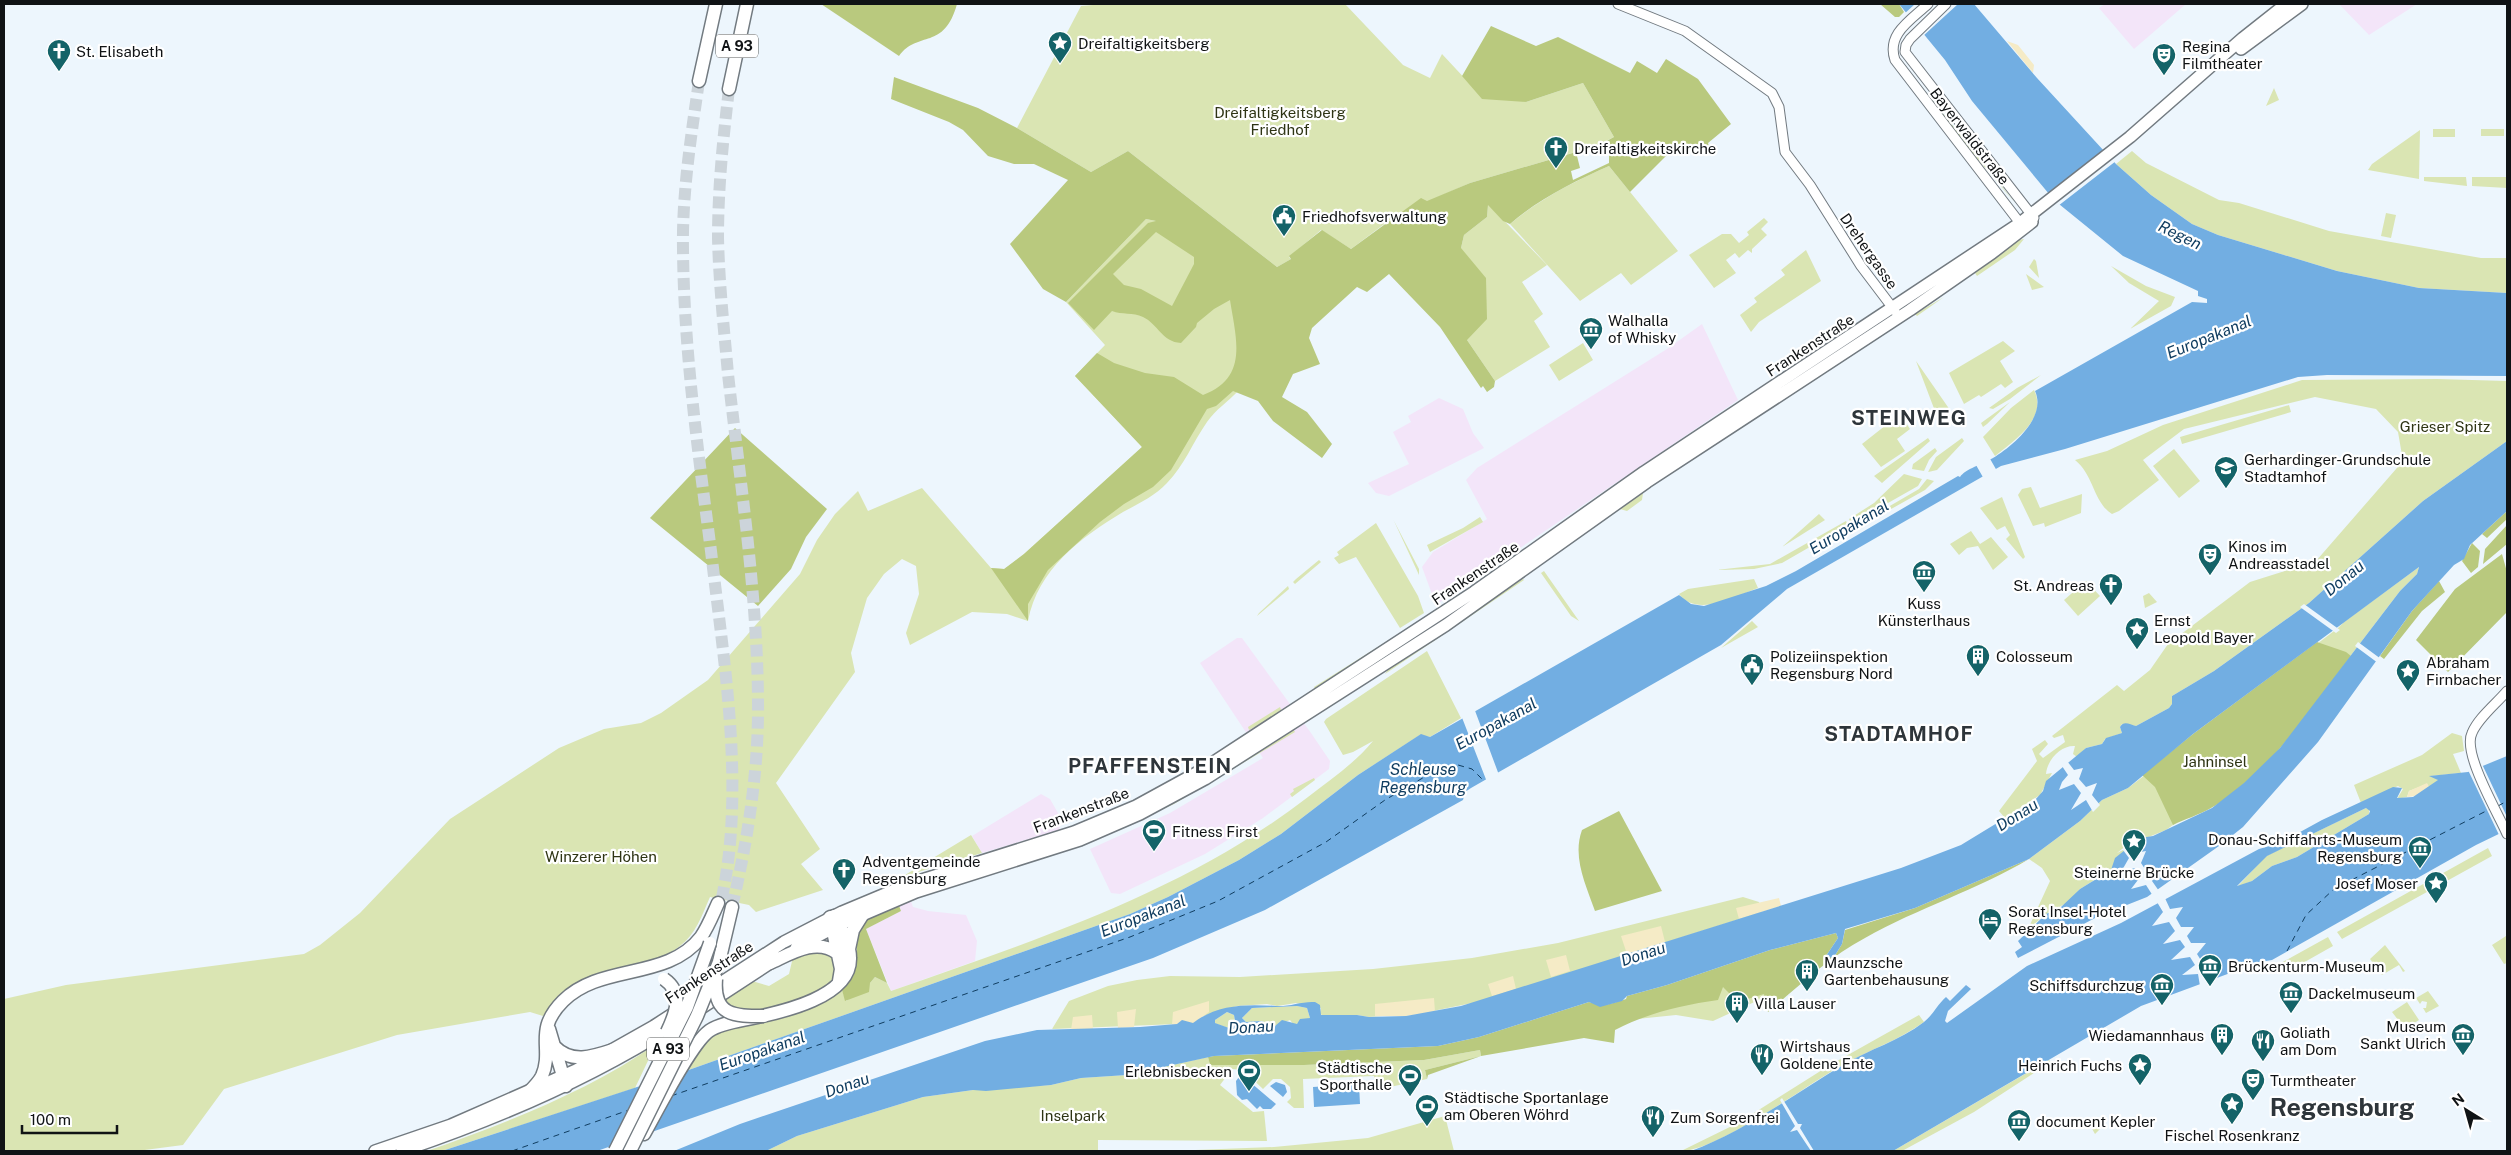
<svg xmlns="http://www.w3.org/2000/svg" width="2511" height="1155" font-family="'Public Sans',sans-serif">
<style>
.commercial{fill:#f3e5f9}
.green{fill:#dae5b3}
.forest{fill:#b9c97e;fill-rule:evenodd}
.sand{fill:#f5ebc6}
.water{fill:#72aee2;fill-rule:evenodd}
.pier{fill:#edf6fd}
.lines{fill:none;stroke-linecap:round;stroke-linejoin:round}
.ferry{stroke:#103d60;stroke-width:1;stroke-dasharray:6 5;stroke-linecap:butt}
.highway-tunnel{stroke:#ccd4da;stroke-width:12;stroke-dasharray:12 6;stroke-linecap:butt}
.minor-casing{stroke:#727a80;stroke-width:11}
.major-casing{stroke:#727a80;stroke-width:14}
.highway-casing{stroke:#727a80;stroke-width:15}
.minor{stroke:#fff;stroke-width:9}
.major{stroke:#fff;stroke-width:11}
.highway{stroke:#fff;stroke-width:12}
.highway-bridge-casing{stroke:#727a80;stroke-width:15;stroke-linecap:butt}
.highway-bridge{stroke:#fff;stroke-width:12}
.labels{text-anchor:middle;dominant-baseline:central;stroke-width:4.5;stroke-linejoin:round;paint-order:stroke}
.shield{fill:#fff;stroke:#585a5b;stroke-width:1}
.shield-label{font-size:14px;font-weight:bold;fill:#101315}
.poi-label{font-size:15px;fill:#101315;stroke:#fff;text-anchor:start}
.park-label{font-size:15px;fill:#2e3414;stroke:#fff}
.street-label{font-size:15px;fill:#101315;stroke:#fff}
.water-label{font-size:16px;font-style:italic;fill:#103d60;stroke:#fff}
.district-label{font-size:20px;font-weight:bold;letter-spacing:1px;fill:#2e353a;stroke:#fff}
.town-label{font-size:25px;font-weight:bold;fill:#2e353a;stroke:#fff}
</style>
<rect width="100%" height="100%" fill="#edf6fd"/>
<path class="commercial" d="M2105,4H2186L2134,49L2099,8Z
M2339,4H2417L2369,35Z
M1702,324L1738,400L1436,605L1422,567L1433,552L1487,519L1466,480L1477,468L1667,349Z
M1439,398L1463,409L1473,433L1484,448L1389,496L1376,493L1368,483L1409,464L1393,432L1411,422L1408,416Z
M1237,638H1242L1311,733L1330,761L1329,769L1263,818L1205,854L1120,894L1111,893L1090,849L1170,813L1263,758L1200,663Z
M1041,794L1050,799L1062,820L1059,830L982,853L972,836Z
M910,899L913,907L928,911L966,915L977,941L975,961L891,991L866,929L901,911L898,903Z"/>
<path class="green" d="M1105,4H1345L1403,65L1430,78L1442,54L1470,84L1526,102L1583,83L1614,137L1596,146L1470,183L1395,216L1351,249L1321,230L1289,257L1291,259L1277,267L1128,151L1091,172L1017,128L1081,6Z
M1903,64H1904C1940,111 1979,157 2016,204L1951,128Z
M2274,88L2279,100L2266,106Z
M2433,129H2455V137H2433Z
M2481,129H2504V136H2481Z
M2420,130L2419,179L2368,170L2372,164Z
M2132,151L2146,163L2219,200L2239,203L2329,231L2481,258H2507V293L2419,288L2337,271L2218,235L2192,224L2151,195L2116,164Z
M1609,166L1678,251L1631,285L1621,273L1580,301L1510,224C1538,200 1575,181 1609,166Z
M2424,177H2466L2467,186L2424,181Z
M2472,177H2507V188L2472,186Z
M1488,204L1547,265L1522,282L1543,314L1534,321L1550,347L1495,381L1467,340L1461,248L1464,235L1487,217Z
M2386,213L2396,215L2391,238L2381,236Z
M1764,218L1768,222L1761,229L1767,235L1752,249V253L1748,250L1739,258L1735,253L1726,260L1736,273L1714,288L1689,255L1722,234H1731L1739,243L1749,235L1747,232Z
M1146,219L1161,222L1195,244L1230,269L1239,282V390C1228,402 1216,409 1207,422C1193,442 1184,466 1167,483C1155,496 1138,504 1123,512C1080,538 1038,569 1028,621L1007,614L972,612L910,645L906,633L919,594L916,566L902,559L884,574L867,598L851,653L855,672L776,783L820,849L801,864L823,890L756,912L749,905L710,897C702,915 696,934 680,946C657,965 628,963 601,973C577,981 559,996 543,1016L530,1012L397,1035L224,1089L183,1145L137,1151H4V999L66,985L304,954L320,945L360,913L450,819L559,748L604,729L641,723L661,713L708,680L800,574L817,540L835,514L858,491L868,511L922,488L991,568L1005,569L1024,554L1142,447L1075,376L1105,345L1066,302Z
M2024,239L2015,250L1977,276L1975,273L2019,240Z
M1806,250L1821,281L1759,322L1751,332L1740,315L1757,302L1754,298L1785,275L1781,270Z
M2034,259L2036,261L2039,278L2029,267Z
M2111,266L2146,286L2175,297L2171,306L2130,329L2159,301L2129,283Z
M2026,274L2044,287L2032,290Z
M1944,297L1917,316L1915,314Z
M2003,341L2015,351L2000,361L2013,382L2005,388L2001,384L1981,397L1979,395L1964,404L1949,373Z
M1583,343L1593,360L1559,381L1549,365Z
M1916,361L1950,410L1938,419Z
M2041,375L2010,399L1993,409L1989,408L2017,388Z
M2437,379L2507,381V441L2423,501L2309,603L2214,671L2172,696V704L2169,708L2136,726L2122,724L2120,727L2122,733L2105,739L2102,744L2086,748L2077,757L2073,754L2075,746C2061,745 2047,760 2046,774L2052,773L2040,795L2005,818L1999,811L2037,761L2032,749L2045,740L2048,744L2039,754L2043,758L2065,742L2063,735L2054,738L2052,736L2117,685L2124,691L2150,670L2168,644L2250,582L2316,561L2403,461L2398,432L2376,409L2315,397L2184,429L2143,460L2159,480L2119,511L2112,514C2093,502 2094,475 2075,460L2107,451L2163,425L2302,380Z
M2034,390C2048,418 2015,440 1995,456L1983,437L2011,408Z
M2010,402L1987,424L1983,427L1981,423Z
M2289,405L2291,412L2182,444L2180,437Z
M1900,414L1910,429L1897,439L1905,451L1881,467L1862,444Z
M1928,438L1930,441L1882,483L1874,476Z
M1962,438L1964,441L1937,470L1928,472L1936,457Z
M1935,448L1937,451L1929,460L1924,471L1912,469L1913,464Z
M2174,449L2200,481L2179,498L2153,466Z
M1904,474L1922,479L1918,486L1851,524L1849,519L1874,503Z
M1927,479L1934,481L1925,490L1820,549L1809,553L1919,489Z
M2031,487L2040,508L2082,494L2081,513L2045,527L2044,523L2033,526L2018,495L2022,489Z
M1643,493L1642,500L1627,511L1620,509Z
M2002,497L2025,557L2023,559L2006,539L2010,535L2005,526L1997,530L1980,508Z
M1819,514L1825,520L1782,547Z
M1480,517L1483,522L1430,552L1427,545L1463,528Z
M1393,519L1419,569V575L1394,521Z
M1846,521L1848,525L1782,563L1754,569L1716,570L1770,564Z
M1376,523L1418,596L1424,613L1400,628L1356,557L1339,564L1334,558L1339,555L1337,552Z
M1971,531L1980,544L1991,537L2008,557L1993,570L1978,546L1967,548L1959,555L1950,544Z
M1319,560L1321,562L1295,584L1293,582L1296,579Z
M2419,567L2417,574L2400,591L2280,748L2166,830L2146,838L2111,870L2080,889L2067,903L2049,912L2028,929L2050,881L2042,868L2029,859L2080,821L2102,800L2128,788L2338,628L2344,622Z
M1544,571L1579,621L1571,616L1541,573Z
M1523,579L1524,580L1385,674L1393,663Z
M1754,579L1758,588C1736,596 1697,618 1679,594L1688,589Z
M2086,581L2100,596L2078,616L2064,600Z
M1288,586L1289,589L1257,616L1259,613Z
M2149,593L2157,602L2145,608L2143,596Z
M1424,618L1315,689L1314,687Z
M1752,621L1758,627L1721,648Z
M1427,651L1461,718L1430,737L1420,735L1358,775L1281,834L1239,860L1168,897L1130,914L683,1072L712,1033L734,1027L787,1017L831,998L842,990L846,1001L870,983L875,977L887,983L891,991C1036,940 1185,892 1308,797C1330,780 1355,763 1373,741L1353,752L1343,755L1324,722L1326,719Z
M1280,707L1282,712L1249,730L1248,727Z
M1293,729L1295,732L1174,804L1096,840L1095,837L1255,753Z
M2452,733L2462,736L2464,751L2453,754L2461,773L2431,776L2439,780L2429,787L2427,784L2409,791L2407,797L2397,799L2403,789L2398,786L2361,803L2354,785L2422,755Z
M1314,778L1315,780L1292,797L1290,794L1294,791L1293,789Z
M2366,808L2369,809V814L2297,857L2272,866L2252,881L2237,887L2266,856Z
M971,835L982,853L905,876V875Z
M2488,848L2492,856L2342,939L2337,932Z
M1743,897L1759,902L1762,912L1477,1002L1423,1013L1369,1017L1357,1015L1324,1016L1320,1014L1321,1008L1296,1003L1277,1006L1267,1004L1237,1006L1177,1024L1052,1029L1069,1001L1108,986L1137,980L1170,976L1240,977L1373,969L1472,958L1558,943Z
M2506,936L2507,963L2504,964L2492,945Z
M2328,937L2333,946L2285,973L2279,964Z
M1829,945L1777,1001L1761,999L1713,1021L1676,1015L1637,1019Z
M2385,945L2405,971L2403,972L2399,965L2382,975L2370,959Z
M804,951L830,953L837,963C835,969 835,977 831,981C819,995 754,1017 737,1011C732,1009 725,1002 721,999L752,981L769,986L789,974L793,957Z
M2428,991L2439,1006L2426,1013L2423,1008H2426L2427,1002L2422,1001L2420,1004L2416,998Z
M2407,1002L2419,1020L2405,1029L2392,1012Z
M1297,1006L1307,1008L1310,1018L1294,1025L1290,1020L1275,1026L1261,1021L1246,1022L1242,1018L1252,1008Z
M1227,1012L1234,1015L1235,1021L1228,1028L1214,1023L1215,1020Z
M1919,1015L1924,1022C1899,1040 1872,1049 1846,1063C1807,1084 1719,1151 1681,1151L1738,1123L1830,1065Z
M656,1044L635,1088L442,1151H427C506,1123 587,1092 656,1044Z
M1480,1050L1481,1056L1425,1070L1427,1079L1376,1090L1374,1076L1303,1079L1304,1108H1294L1287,1102L1291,1098L1290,1087L1281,1079H1273L1263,1089L1243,1070L1232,1069L1220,1085L1253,1112L1264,1111L1267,1141L1098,1140V1150L1170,1151L1274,1147L1368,1138L1445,1116L1454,1151H766L797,1136L923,1097L973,1090L1051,1085L1081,1078L1127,1075L1208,1057L1210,1065H1304L1424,1060Z
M2049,1060L2051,1062L1974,1112L1902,1151H1893Z
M2103,1118L2102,1127L2095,1134L2091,1127L2096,1125L2094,1121Z"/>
<path class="forest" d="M821,4H957C944,51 918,30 899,56Z
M1880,4H1899L1904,12L1899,17H1895Z
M1491,26L1536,46L1558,37L1630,73L1637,61L1657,73L1666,59L1698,79L1731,124L1708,143L1710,150L1675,147L1630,192L1609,166C1575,181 1537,200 1510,224L1503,221L1488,205L1487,217L1464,235L1461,248L1486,278L1487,319L1467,340L1495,381L1494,387L1487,392L1483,386L1481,388L1440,327L1389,274L1367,292L1357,287L1312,328L1309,338L1320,364L1293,374L1282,397L1307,412L1332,444L1322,458L1273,421L1258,401L1233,391L1216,406L1207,409L1171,470L1153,487L1124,504L1100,522L1048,570L1028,604V621L991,568L1004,569L1024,554L1142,447L1075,376L1097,353L1114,363L1145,373L1174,377L1203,395C1249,378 1236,339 1230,300L1214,309L1197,323L1196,327L1181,343C1162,342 1158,324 1143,317C1133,312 1122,315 1112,311L1094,330L1068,303L1148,223L1156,221L1146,219L1066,302L1043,289L1010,244L1068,180L1034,164H1014L988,156L963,130L949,122L891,99L894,77L978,108L1017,128L1091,172L1128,151L1277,267L1291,259L1289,256L1322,230L1351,249L1421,198L1427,201L1470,183L1576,152L1580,168L1571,171L1573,180L1609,163V154L1601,144L1614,137L1583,83L1526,102L1482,99L1462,76ZM1156,232L1194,257V264L1172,306L1141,289L1124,285L1113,274Z
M735,428L827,509L806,537L791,569L758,606L650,518Z
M2507,511V519L2487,538L2482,534Z
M2507,525V544L2483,564L2485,549Z
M2472,543L2480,551L2478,567L2471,573L2462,561Z
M2502,554L2507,572V612L2448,672L2416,640L2455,589Z
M2439,581L2445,592L2422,611L2384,659L2380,656L2412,611Z
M2317,642L2346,652L2351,656C2313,706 2266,778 2211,808C2199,815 2185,819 2173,825L2155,787L2142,775L2193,734Z
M1619,811L1662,891L1595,911C1586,885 1572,857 1582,830Z
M2029,859C1977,890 1918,908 1865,938C1829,957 1799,986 1768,1012L1764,994L1738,1002L1723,987L1718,1000C1682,1005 1648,1013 1615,1030L1614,1043L1584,1038L1481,1056L1428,1075L1427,1079L1425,1070L1481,1056L1480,1050L1424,1060L1304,1065H1210L1208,1057L1214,1056L1438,1046L1479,1037L1589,1002C1606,1007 1609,1004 1626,999L1627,996L1667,985L1770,950L1836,933L1838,938L1826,956L1834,957L1842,944L1845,930L1915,908Z
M898,903L901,911L866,929L887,983L875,977L870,983L869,992L845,1001L842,990C870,966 845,942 867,920C875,912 888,908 898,903Z"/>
<path class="sand" d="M2007,41L2018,45L2034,65L2033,73Z
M2427,783L2429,787C2423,793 2415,797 2407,797L2409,791Z
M1779,898L1781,906L1739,919L1736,908Z
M1661,926L1665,942L1627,954L1621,936Z
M1566,955L1570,971L1551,977L1546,960Z
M1513,976L1516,989L1492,996L1488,984Z
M1434,998L1435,1012L1406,1016H1375V1004Z
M1209,1001V1012L1194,1023L1172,1025L1173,1012Z
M1136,1009L1134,1027L1118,1028L1117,1012Z
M1092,1015L1093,1029L1071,1030L1073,1017Z"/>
<path class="water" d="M1899,4H1974L2037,78L2116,164L2151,195L2192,224L2218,235L2337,271L2419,288L2507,293V376L2327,375L2298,377L2065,449L2001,466L1787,589L1721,645L1471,788L1465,792L1463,800L1265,910L1153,958L597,1151H442L683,1072L1130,914L1168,897L1239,860L1281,834L1358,775L1421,734L1430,737L1679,595L1691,604L1704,606L1766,586L1796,571L1958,476L1960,477C1965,469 1983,464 1993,458C2013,446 2047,417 2035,391L2192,302L2207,303V299L2198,296V291L2123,256L2054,200L1972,101L1945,60Z
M2507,441V511L2470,545L2464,559L2454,565L2412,611L2318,742L2243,827L2219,846L2147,897L2099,916L2018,958L2015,952L2022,947L2018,941L2046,914L2061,907L2080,889L2111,870L2115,858L2140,838L2153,836L2212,808L2244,783L2280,748L2400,591L2417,574L2419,567L2193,734L2128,788L2102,800L2080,821L2029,859L1915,908L1845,929L1842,944L1834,957L1828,958L1826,956L1838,938L1836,933L1770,950L1667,985L1627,996L1622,1001L1600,1007L1589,1002L1479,1037L1438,1046L1214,1056L1127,1075L1081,1078L1051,1085L986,1091L973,1090L923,1097L797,1136L766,1151H674L740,1124L985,1041L1037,1030L1140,1027L1177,1024L1182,1020L1193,1023C1217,1004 1247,1004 1276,1006C1289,1007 1302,1001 1315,1002L1320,1005L1321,1015H1357L1369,1017L1406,1016L1461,1006L1901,868L1961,845L2035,800L2043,791L2046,781L2086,748L2102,744L2106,738L2122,733L2120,727C2124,720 2130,725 2136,726L2169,708L2172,704V696L2214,671L2309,603L2423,501ZM1297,1006L1307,1008L1310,1018L1300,1019L1297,1024L1282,1020L1275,1026L1261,1021L1246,1022L1242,1018L1252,1008ZM1227,1012L1234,1015L1235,1021L1229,1028L1215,1023V1020Z
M2507,756V830L2476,845L2272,960L2260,962L2141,1006L1893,1151H1691C1742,1133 1796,1093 1843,1065C1870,1049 1899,1041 1924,1022C1933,1015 1937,1005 1946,997L1950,1001L1966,985L1971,989L1948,1011L1945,1021L1947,1023L2027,966L2121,923L2259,849L2280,843L2322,820L2393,787L2402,788L2397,798L2413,797L2438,780L2429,776L2468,772ZM2366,808L2370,811L2369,814L2297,857L2272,866L2252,881L2237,886L2267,856Z
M1239,1077H1244L1276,1104L1271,1109H1263L1260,1106L1257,1109L1247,1099L1242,1100L1237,1095L1236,1081Z
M1276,1082L1285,1085L1287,1092L1283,1097L1270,1086Z
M1359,1084L1360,1104L1314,1107L1313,1087Z"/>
<path class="pier" d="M1915,4H1958L1922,37L1903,15Z
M2106,149L2116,161L2058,206L2047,195Z
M1989,457L1997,471L1984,479L1976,465Z
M2304,604L2340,630L2336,633L2300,607Z
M2358,642L2381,659L2378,663L2355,646Z
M1474,708L1499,775L1487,782L1461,715Z
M2067,761L2074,770L2083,768L2079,779L2086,787L2097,783L2092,795L2100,805L2093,812L2086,800L2071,810L2081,793L2074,784L2059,790L2062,782L2068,775L2062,766L2052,773Z
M2482,764L2507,817V833L2500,837L2468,770Z
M2132,841L2129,845L2135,853L2146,851L2141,863L2147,872L2160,870L2152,881L2159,891L2153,896L2146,885L2131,889L2141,876L2135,868L2121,872L2129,858L2123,850L2117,853Z
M2164,896L2170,909L2183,907L2176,918L2181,927H2194L2187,936L2191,943H2206L2197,954L2202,962H2216L2207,971L2213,981L2200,986L2198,974L2182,975L2195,965L2190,957L2171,960L2185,947L2180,940L2163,944L2175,931L2169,922L2152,926L2163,912L2157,902H2154Z
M1782,1098L1798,1124H1802L1800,1128L1814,1151H1811L1797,1130L1790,1132L1795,1126L1780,1100Z"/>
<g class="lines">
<path class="ferry" d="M2498,806L2507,801
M2287,951L2306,915L2334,889L2490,809
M671,1096L1130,937L1218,901L1326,842L1385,800L1433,772L1458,765L1472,769L1484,781
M512,1151L629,1110"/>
<path class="highway-tunnel" d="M699,81C691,137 682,193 683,250C684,351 698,451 711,551C724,664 746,790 721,902
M729,89C723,139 718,188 718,238C719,283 724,329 728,374C740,481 757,590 758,699C759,769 748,839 732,907"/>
<g class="minor-casing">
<path id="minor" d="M1618,4L1685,31L1772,93L1779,107L1785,152L1810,185L1861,266L1895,311
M1928,4C1911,20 1886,34 1895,60L2023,227
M1946,4L1910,39L1906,45L1905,52L2034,218
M2507,691C2496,704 2478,718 2472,733C2462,753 2498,813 2507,834"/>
</g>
<g class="major-casing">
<path id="major" d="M2241,49L2302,4
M796,948L839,925L916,892L1080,840L1140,814L1205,779L1446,625L1647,482L1910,310L1992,253L2032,222
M697,1011L778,958
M375,1151L451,1125L576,1070L654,1026L784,942L842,912L909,884L1074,832L1136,806L1200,771L1474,592L1644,472L2020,223L2130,137L2243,38L2286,4
M402,1151C497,1119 588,1080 673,1026"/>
</g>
<g class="highway-casing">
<path id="highway" d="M699,81L716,4
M729,89L747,4
M830,917L841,969L839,981
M849,949L853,930L863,914
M719,962L732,907
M770,963C790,954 816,937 837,953
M549,1029L566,1086
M554,1046C571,1064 592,1057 613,1050
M528,1093C533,1088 539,1082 542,1076C554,1048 533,1031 563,1001C601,963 667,981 701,937C708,927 713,914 718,903
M644,1134C657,1111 691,1044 709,1031C721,1023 739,1021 753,1018C782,1012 851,997 850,958C850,943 841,929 834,916"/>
</g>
<use href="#minor" class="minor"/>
<use href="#major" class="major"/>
<use href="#highway" class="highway"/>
<g class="highway-bridge-casing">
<path id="highway-bridge" d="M664,979C684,993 676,1013 667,1032
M716,979C713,1016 734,1016 764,1016
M615,1151L687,1007L710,943
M630,1151L697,1016L719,962"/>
</g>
<use href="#highway-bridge" class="highway-bridge"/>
</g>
<defs>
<g id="sight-pin" transform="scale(1.25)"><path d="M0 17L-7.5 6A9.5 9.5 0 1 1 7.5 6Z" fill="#146368" stroke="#fff"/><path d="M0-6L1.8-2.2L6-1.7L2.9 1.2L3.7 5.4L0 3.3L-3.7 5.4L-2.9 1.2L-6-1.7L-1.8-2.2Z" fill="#fff"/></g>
<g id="church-pin" transform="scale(1.25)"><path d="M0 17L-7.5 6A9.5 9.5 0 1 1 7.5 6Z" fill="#146368" stroke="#fff"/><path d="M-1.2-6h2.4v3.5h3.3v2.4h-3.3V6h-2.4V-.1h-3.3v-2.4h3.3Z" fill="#fff"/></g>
<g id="theatre-pin" transform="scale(1.25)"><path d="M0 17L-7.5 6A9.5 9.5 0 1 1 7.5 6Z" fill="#146368" stroke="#fff"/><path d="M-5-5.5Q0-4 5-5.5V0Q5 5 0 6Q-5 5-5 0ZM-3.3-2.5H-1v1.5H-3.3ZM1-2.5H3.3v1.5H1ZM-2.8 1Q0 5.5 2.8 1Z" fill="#fff"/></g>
<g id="civic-pin" transform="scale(1.25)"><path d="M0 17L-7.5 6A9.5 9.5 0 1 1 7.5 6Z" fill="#146368" stroke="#fff"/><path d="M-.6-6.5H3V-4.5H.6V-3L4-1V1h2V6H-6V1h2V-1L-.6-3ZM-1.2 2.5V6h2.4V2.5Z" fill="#fff"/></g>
<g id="museum-pin" transform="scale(1.25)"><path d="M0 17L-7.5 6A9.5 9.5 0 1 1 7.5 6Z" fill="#146368" stroke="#fff"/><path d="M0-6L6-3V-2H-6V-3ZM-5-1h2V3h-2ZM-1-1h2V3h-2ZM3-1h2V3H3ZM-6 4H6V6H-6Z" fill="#fff"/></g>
<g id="school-pin" transform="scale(1.25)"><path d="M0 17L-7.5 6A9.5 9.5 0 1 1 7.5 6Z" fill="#146368" stroke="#fff"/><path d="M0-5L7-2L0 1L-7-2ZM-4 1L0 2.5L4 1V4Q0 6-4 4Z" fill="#fff"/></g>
<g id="building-pin" transform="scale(1.25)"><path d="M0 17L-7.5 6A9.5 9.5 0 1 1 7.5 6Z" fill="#146368" stroke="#fff"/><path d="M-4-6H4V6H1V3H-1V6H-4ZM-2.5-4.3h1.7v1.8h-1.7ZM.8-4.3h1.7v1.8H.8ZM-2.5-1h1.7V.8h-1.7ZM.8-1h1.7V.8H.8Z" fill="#fff"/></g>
<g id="stadium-pin" transform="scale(1.25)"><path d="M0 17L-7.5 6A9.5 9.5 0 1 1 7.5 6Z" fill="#146368" stroke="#fff"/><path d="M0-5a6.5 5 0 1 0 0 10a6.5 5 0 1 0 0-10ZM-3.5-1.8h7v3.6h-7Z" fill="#fff"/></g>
<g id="hotel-pin" transform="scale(1.25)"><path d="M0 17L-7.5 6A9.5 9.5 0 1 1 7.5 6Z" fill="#146368" stroke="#fff"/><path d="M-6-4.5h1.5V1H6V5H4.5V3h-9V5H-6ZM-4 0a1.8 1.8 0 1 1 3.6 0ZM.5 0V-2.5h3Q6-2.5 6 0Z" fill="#fff"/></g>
<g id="restaurant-pin" transform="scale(1.25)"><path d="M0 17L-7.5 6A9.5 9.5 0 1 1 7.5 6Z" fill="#146368" stroke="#fff"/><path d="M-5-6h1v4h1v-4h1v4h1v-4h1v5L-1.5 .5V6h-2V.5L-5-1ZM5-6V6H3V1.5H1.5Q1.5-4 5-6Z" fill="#fff"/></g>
</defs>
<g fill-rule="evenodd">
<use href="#sight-pin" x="1060" y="43"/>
<use href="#church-pin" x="59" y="51"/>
<use href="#theatre-pin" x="2164" y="55"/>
<use href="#church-pin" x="1556" y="148"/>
<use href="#civic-pin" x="1284" y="216"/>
<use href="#museum-pin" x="1591" y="329"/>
<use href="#school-pin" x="2226" y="468"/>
<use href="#theatre-pin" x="2210" y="555"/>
<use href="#museum-pin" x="1924" y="572"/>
<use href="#church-pin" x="2111" y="585"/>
<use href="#sight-pin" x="2137" y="629"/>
<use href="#building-pin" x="1978" y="656"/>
<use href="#civic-pin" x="1752" y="665"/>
<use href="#sight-pin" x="2408" y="671"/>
<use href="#stadium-pin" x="1154" y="831"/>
<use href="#sight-pin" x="2134" y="841"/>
<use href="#museum-pin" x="2420" y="848"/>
<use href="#church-pin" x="844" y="870"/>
<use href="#sight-pin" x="2436" y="883"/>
<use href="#hotel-pin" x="1990" y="920"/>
<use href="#museum-pin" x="2210" y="966"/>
<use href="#building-pin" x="1807" y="971"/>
<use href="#museum-pin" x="2162" y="985"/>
<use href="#museum-pin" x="2291" y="993"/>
<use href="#building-pin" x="1737" y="1003"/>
<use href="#building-pin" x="2222" y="1035"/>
<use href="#museum-pin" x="2463" y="1035"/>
<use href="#restaurant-pin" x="2263" y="1041"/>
<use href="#restaurant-pin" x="1762" y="1055"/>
<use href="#sight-pin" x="2140" y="1065"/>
<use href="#stadium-pin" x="1249" y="1071"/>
<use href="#stadium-pin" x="1410" y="1076"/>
<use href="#theatre-pin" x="2253" y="1080"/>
<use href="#sight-pin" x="2232" y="1104"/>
<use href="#stadium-pin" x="1427" y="1106"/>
<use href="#restaurant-pin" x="1653" y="1117"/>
<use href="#museum-pin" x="2019" y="1121"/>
</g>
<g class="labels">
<g class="shield">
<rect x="716" y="34.5" width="42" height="23" rx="4"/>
<rect x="647" y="1037.5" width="42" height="23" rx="4"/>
</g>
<g class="shield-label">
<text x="737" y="46">A 93</text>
<text x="668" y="1049">A 93</text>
</g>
<g class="poi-label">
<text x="1078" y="43">Dreifaltigkeitsberg</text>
<text x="2182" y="46">Regina<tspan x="2182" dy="17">Filmtheater</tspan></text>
<text x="76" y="51">St. Elisabeth</text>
<text x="1574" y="148">Dreifaltigkeitskirche</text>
<text x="1302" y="216">Friedhofsverwaltung</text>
<text x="1608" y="320">Walhalla<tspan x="1608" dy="17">of Whisky</tspan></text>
<text x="2244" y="459">Gerhardinger-Grundschule<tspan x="2244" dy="17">Stadtamhof</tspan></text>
<text x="2228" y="546">Kinos im<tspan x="2228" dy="17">Andreasstadel</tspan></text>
<text x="2094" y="585" text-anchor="end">St. Andreas</text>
<text x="1924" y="603" text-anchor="middle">Kuss<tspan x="1924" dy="17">Künsterlhaus</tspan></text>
<text x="2154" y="620">Ernst<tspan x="2154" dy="17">Leopold Bayer</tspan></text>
<text x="1770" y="656">Polizeiinspektion<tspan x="1770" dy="17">Regensburg Nord</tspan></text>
<text x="1996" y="656">Colosseum</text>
<text x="2426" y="662">Abraham<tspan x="2426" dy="17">Firnbacher</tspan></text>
<text x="1172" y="831">Fitness First</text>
<text x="2402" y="839" text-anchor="end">Donau-Schiffahrts-Museum<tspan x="2402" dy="17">Regensburg</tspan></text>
<text x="862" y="861">Adventgemeinde<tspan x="862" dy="17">Regensburg</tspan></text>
<text x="2134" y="872" text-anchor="middle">Steinerne Brücke</text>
<text x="2418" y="883" text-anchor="end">Josef Moser</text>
<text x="2008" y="911">Sorat Insel-Hotel<tspan x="2008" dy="17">Regensburg</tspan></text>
<text x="1824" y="962">Maunzsche<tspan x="1824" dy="17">Gartenbehausung</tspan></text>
<text x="2228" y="966">Brückenturm-Museum</text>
<text x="2144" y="985" text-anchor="end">Schiffsdurchzug</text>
<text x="2308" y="993">Dackelmuseum</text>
<text x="1754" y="1003">Villa Lauser</text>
<text x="2446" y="1026" text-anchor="end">Museum<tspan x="2446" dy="17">Sankt Ulrich</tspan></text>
<text x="2280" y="1032">Goliath<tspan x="2280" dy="17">am Dom</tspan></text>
<text x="2204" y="1035" text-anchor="end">Wiedamannhaus</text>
<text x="1780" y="1046">Wirtshaus<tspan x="1780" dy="17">Goldene Ente</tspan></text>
<text x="2122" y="1065" text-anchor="end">Heinrich Fuchs</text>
<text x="1392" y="1067" text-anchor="end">Städtische<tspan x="1392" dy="17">Sporthalle</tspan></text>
<text x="1232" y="1071" text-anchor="end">Erlebnisbecken</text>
<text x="2270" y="1080">Turmtheater</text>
<text x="1444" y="1097">Städtische Sportanlage<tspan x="1444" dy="17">am Oberen Wöhrd</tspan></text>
<text x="1670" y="1117">Zum Sorgenfrei</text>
<text x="2036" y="1121">document Kepler</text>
<text x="2232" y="1135" text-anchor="middle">Fischel Rosenkranz</text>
</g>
<g class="park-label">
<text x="1280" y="112">Dreifaltigkeitsberg<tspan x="1280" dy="17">Friedhof</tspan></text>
<text x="2445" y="426">Grieser Spitz</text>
<text x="2215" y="761">Jahninsel</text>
<text x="601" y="856">Winzerer Höhen</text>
<text x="1073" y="1115">Inselpark</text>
</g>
<g class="street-label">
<text transform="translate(1970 136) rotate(52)">Bayerwaldstraße</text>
<text transform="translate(1869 251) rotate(55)">Drehergasse</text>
<text transform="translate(1810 345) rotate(-33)">Frankenstraße</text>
<text transform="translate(1475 573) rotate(-34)">Frankenstraße</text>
<text transform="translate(1081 810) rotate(-21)">Frankenstraße</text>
<text transform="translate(709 972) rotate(-33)">Frankenstraße</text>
</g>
<g class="water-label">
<text transform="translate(2180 235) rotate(26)">Regen</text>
<text transform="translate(2209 337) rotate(-22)">Europakanal</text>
<text transform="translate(1849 527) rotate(-31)">Europakanal</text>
<text transform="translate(2344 578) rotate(-39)">Donau</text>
<text transform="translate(1496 724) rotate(-29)">Europakanal</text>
<text x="1423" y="769">Schleuse<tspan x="1423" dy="18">Regensburg</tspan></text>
<text transform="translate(2017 815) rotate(-32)">Donau</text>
<text transform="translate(1143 916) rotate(-21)">Europakanal</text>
<text transform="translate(1643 954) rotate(-18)">Donau</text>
<text transform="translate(1251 1027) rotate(-3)">Donau</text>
<text transform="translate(762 1051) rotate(-19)">Europakanal</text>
<text transform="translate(847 1085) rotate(-19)">Donau</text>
</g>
<g class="district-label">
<text x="1909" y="418">STEINWEG</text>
<text x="1899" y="734">STADTAMHOF</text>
<text x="1150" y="766">PFAFFENSTEIN</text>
</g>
<g class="town-label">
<text x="2342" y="1107">Regensburg</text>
</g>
</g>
<rect width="2511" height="1155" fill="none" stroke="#101315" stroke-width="10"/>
<g transform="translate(2466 1110) rotate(323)" stroke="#ffffff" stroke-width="4" paint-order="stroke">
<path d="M0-4L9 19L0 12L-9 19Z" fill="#101315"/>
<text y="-8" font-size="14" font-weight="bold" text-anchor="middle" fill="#101315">N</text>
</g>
<path d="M22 1125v8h95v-8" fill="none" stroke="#101315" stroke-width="2.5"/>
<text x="30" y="1125" font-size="15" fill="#101315" stroke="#ffffff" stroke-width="4" paint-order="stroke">100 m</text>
</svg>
